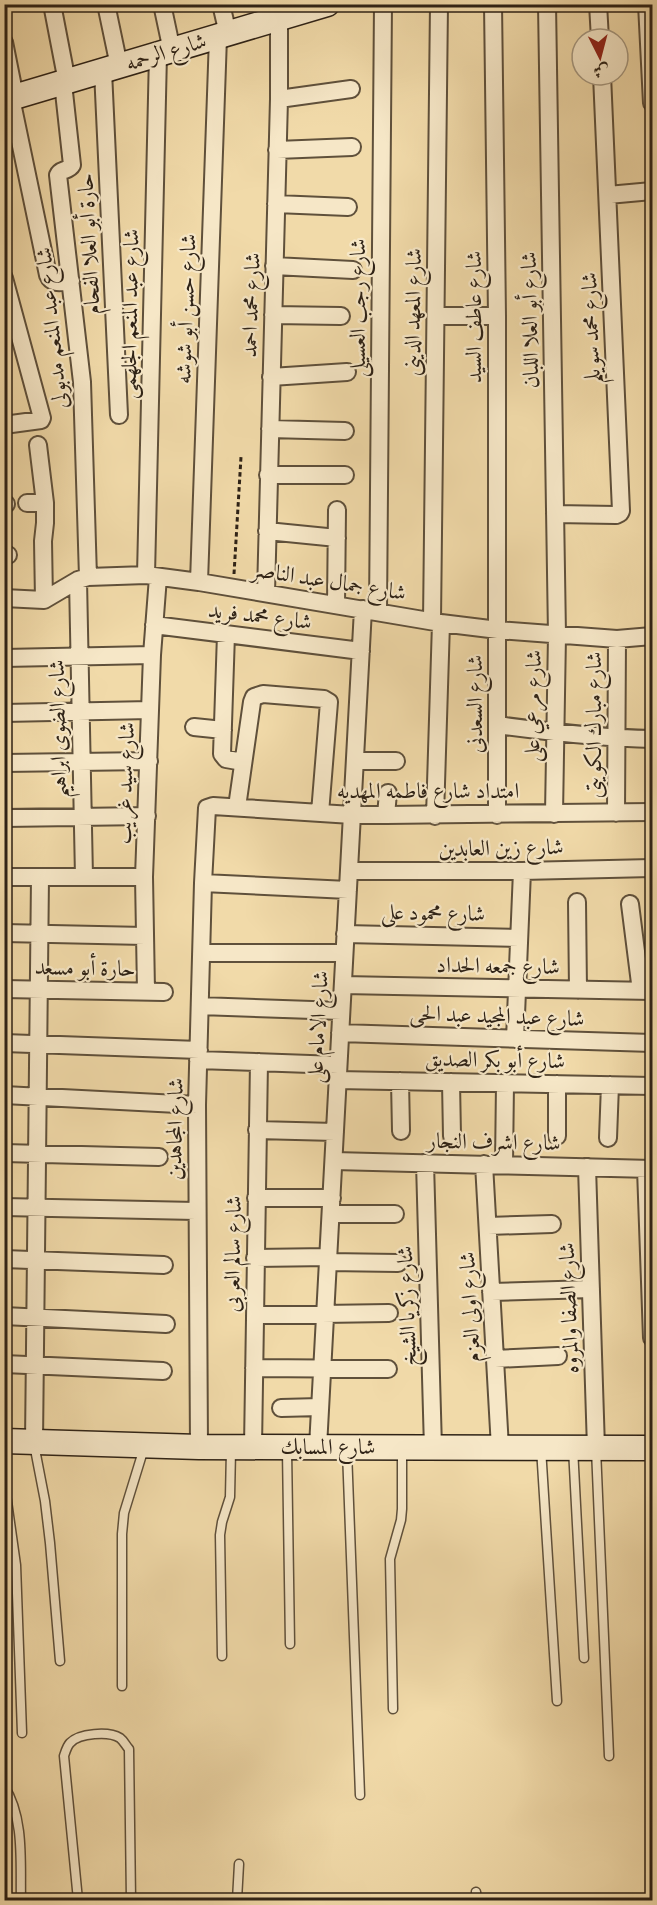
<svg xmlns="http://www.w3.org/2000/svg" width="657" height="1905" font-family="'IM FELL Double Pica',Amiri,serif">
<style>
.lines{fill:none;stroke-linecap:round;stroke-linejoin:round}
.lane-casing{stroke:#5f503b;stroke-width:11}
.street-casing{stroke:#5f503b;stroke-width:20}
.secondary-casing{stroke:#2e2216;stroke-width:27}
.path{stroke:#2e2216;stroke-width:3;stroke-dasharray:4.5 3;stroke-linecap:butt}
.lane{stroke:#f6e7c7;stroke-width:8}
.street{stroke:#f6e7c7;stroke-width:16}
.secondary{stroke:#f6e7c7;stroke-width:24}
.labels{text-anchor:middle;dominant-baseline:central;stroke-width:4.5;stroke-linejoin:round;paint-order:stroke}
.street-label{font-size:22px;fill:#2e2216;stroke:#f6e7c7}
</style>
<rect width="100%" height="100%" fill="#f1daa9"/>
<filter id="stains"><feTurbulence type="fractalNoise" baseFrequency=".00333" numOctaves="4"/><feColorMatrix values="0 0 0 0 .2 0 0 0 0 .09 0 0 0 0 .02 0 0 0 .5 -.17"/></filter>
<radialGradient id="worn" r=".72"><stop offset=".6" stop-color="#630" stop-opacity="0"/><stop offset="1" stop-color="#630" stop-opacity=".3"/></radialGradient>
<g class="lines">
<g class="lane-casing">
<path id="lane" d="M34,1444L45,1501L50,1543L60,1661
M541,1448L557,1701
M573,1448L584,1658
M596,1449L609,1756
M287,1450L290,1644
M347,1451L360,1795
M4,1480L16,1565L22,1733
M222,1656L220,1535L222,1522L230,1497L231,1450
M122,1686V1534L124,1513L144,1448
M393,1709L390,1559L401,1520L402,1509V1448
M651,1765L652,1844
M4,1786C25,1818 20,1865 21,1900
M476,1892L477,1900
M78,1900L64,1756C65,1753 67,1746 70,1743C79,1733 109,1731 120,1738C124,1741 126,1746 129,1749L131,1900
M237,1900L239,1864"/>
</g>
<g class="street-casing">
<path id="street" d="M52,4L67,82
M106,4L119,66
M162,4L172,51
M221,4L228,34
M493,4L497,316V815
M547,4L557,635L554,814
M598,4L600,39
M647,4L652,103
M4,42L15,97
M103,71L119,415
M63,83L72,165C69,171 60,169 58,175L82,382L88,577
M11,98L48,275C52,285 62,282 71,281
M279,99L351,89
M277,150L352,147
M608,195L652,191
M276,204L348,207
M274,266L353,270
M4,278L42,418L41,420L4,425
M273,315L341,316
M436,316H497
M271,377L347,372
M270,429L345,431
M38,445L45,503V523L43,541L44,600
M268,475H345
M27,503H45
M4,504H6
M555,514L616,515L620,513L621,511L602,75
M267,531L337,538
M4,555H8
M146,575L158,54
M78,580L84,877
M199,582L218,37
M266,593L279,99V19
M4,598L44,600L78,580L88,577L146,575L199,582L441,623L498,630L617,639L652,636
M336,605L337,510
M378,612L383,4
M432,621L439,4
M154,625L361,651
M226,634L222,754L226,759L243,762
M4,658L152,655
M4,713L150,710
M497,725C549,732 600,738 652,739
M194,727L223,730
M355,761H396
M4,763L149,761
M237,807L252,702L254,697L263,694L324,699L329,702L320,813
M616,813L617,639
M386,815L388,793
M435,816L441,623
M4,818L147,816
M349,871H522L652,868
M4,877H144
M203,883L348,890
M577,902L578,990
M630,904L641,991
M4,933L145,936
M345,934L519,938
M201,953H344
M343,985L652,991
M4,989L164,992
M146,991L144,877L152,655L158,577
M200,1006L341,1011
M340,1033L652,1043
M515,1039L522,871
M4,1043L199,1050
M198,1060L338,1065
M337,1080L652,1086
M400,1081L401,1131
M451,1082L452,1136
M4,1095L197,1105
M257,1130L335,1132
M557,1136V1084
M608,1138L610,1085
M4,1153L159,1157
M334,1161L652,1169
M425,1163L433,1448
M484,1164L500,1448
M504,1165L505,1083
M587,1167L596,1448
M646,1169L652,1338
M256,1198H332
M4,1207L196,1211
M331,1214H395
M488,1226L552,1224
M255,1258L329,1257
M4,1259L164,1265
M328,1262L398,1263
M491,1292L591,1289
M255,1315L389,1313
M4,1316L166,1324
M495,1359L558,1356
M4,1364L163,1371
M254,1368L388,1369
M281,1408L320,1407
M34,1442L40,877
M199,1447L197,1105L203,883L207,808L213,806L352,815H386L652,812
M253,1447L259,1062
M318,1447L363,609"/>
</g>
<g class="secondary-casing">
<path id="secondary" d="M4,100L327,4
M4,1441L199,1447L652,1448"/>
</g>
<path class="path" d="M234,574L241,457"/>
<use href="#lane" class="lane"/>
<use href="#street" class="street"/>
<use href="#secondary" class="secondary"/>
</g>
<g class="labels">
<g class="street-label">
<text transform="translate(166 52) rotate(-17)">شارع الرحمه</text>
<text transform="translate(89 244) rotate(-93)">حارة أبو العلا الفحام</text>
<text transform="translate(251 305) rotate(-88)">شارع محمد احمد</text>
<text transform="translate(358 308) rotate(-90)">شارع رجب العسيلى</text>
<text transform="translate(186 309) rotate(-88)">شارع حسن أبو شوشه</text>
<text transform="translate(413 312) rotate(-89)">شارع المعهد الدينى</text>
<text transform="translate(130 314) rotate(-89)">شارع عبد المنعم الجلهمى</text>
<text transform="translate(474 317) rotate(-90)">شارع عاطف السيد</text>
<text transform="translate(530 320) rotate(-91)">شارع أبو العلا اللبان</text>
<text transform="translate(52 328) rotate(-96)">شارع عبد المنعم مدبولى</text>
<text transform="translate(591 328) rotate(-92)">شارع محمد سويلم</text>
<text transform="translate(329 581) rotate(9)">شارع جمال عبد الناصر</text>
<text transform="translate(260 616) rotate(7)">شارع محمد فريد</text>
<text transform="translate(475 704) rotate(-90)">شارع السعدنى</text>
<text transform="translate(533 706) rotate(-89)">شارع مرعي على</text>
<text transform="translate(594 725) rotate(-90)">شارع مبارك الكويتى</text>
<text transform="translate(58 729) rotate(-91)">شارع الضوى ابراهيم</text>
<text transform="translate(125 783) rotate(-88)">شارع سيد غريب</text>
<text x="428" y="791">امتداد شارع فاطمه المهديه</text>
<text transform="translate(501 848) rotate(-1)">شارع زين العابدين</text>
<text transform="translate(433 913) rotate(1)">شارع محمود على</text>
<text transform="translate(498 966) rotate(1)">شارع جمعه الحداد</text>
<text transform="translate(85 968) rotate(1)">حارة أبو مسعد</text>
<text transform="translate(497 1016) rotate(2)">شارع عبد المجيد عبد الحى</text>
<text transform="translate(318 1027) rotate(-87)">شارع الامام على</text>
<text transform="translate(495 1060) rotate(1)">شارع أبو بكر الصديق</text>
<text transform="translate(175 1129) rotate(-89)">شارع المجاهدين</text>
<text transform="translate(494 1142) rotate(1)">شارع اشرف النجار</text>
<text transform="translate(233 1254) rotate(-89)">شارع سالم العربى</text>
<text transform="translate(407 1306) rotate(-92)">شارع زكريا الشيخ</text>
<text transform="translate(470 1307) rotate(-93)">شارع اولى العزم</text>
<text transform="translate(569 1308) rotate(-92)">شارع الصفا والمروه</text>
<text x="328" y="1447">شارع المسابك</text>
</g>
</g>
<rect width="657" height="1905" fill="none" stroke="#f1daa9" stroke-width="24"/>
<rect x="6" y="6" width="645" height="1893" fill="none" stroke="#2e2216" stroke-width="3"/>
<rect x="12" y="12" width="633" height="1881" fill="none" stroke="#2e2216" stroke-width="1.5"/>
<g transform="translate(600 57) rotate(174)"><circle r="28" fill="#f6e7c7" stroke="#a69880" stroke-width="1.5"/>
<path d="M0-4.5L10 22L0 15L-10 22Z" fill="#8f2418"/>
<text y="-9" font-size="16" font-weight="bold" text-anchor="middle" fill="#2e2216">ش</text>
</g>
<rect width="100%" height="100%" filter="url(#stains)"/>
<rect width="100%" height="100%" fill="url(#worn)"/>
</svg>
